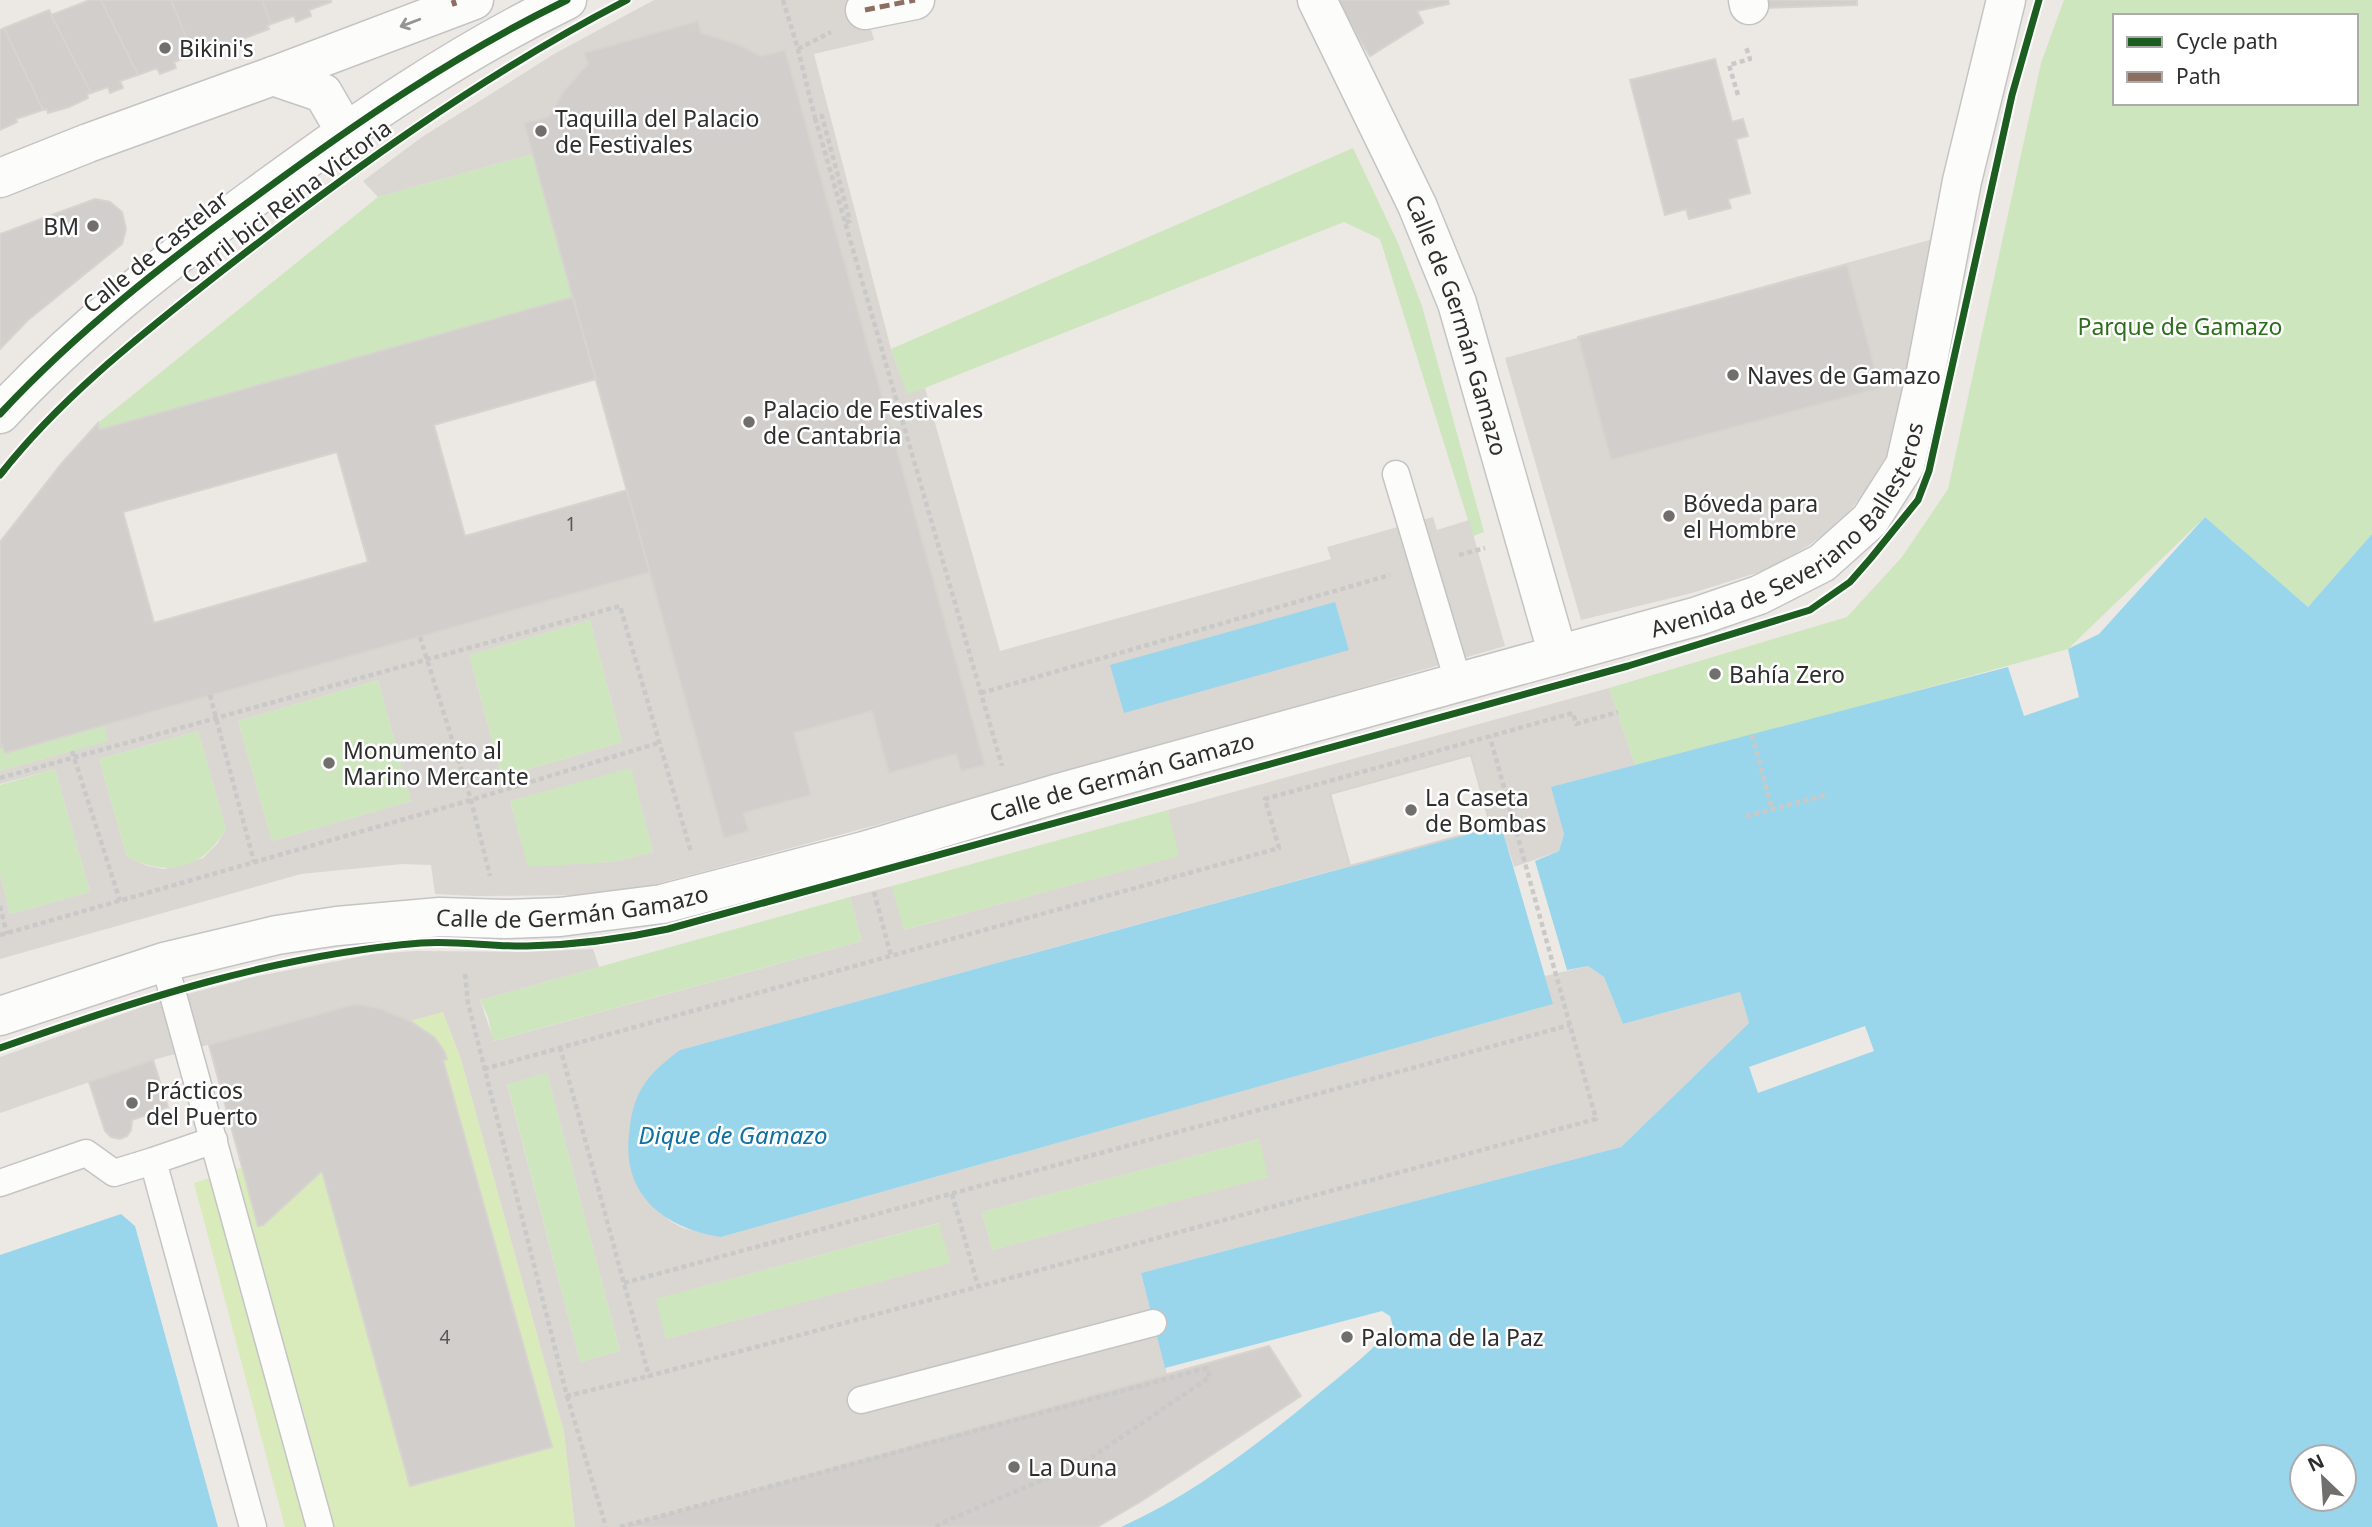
<svg xmlns="http://www.w3.org/2000/svg" width="2372" height="1527" font-family="'Noto Sans',sans-serif">
<style>
.green{fill:#cee6be;fill-rule:evenodd}
.pitch{fill:#d9eabb}
.plaza{fill:#dad6d2;fill-rule:evenodd}
.water{fill:#99d6ec;fill-rule:evenodd}
.pier{fill:#ece8e4}
.building{fill:#d1cecb;stroke:#d7d4d0;stroke-width:2;fill-rule:evenodd}
.lines{fill:none;stroke-linecap:round;stroke-linejoin:round}
.lane-casing{stroke:#c5c4c5;stroke-width:29}
.street-casing{stroke:#c5c4c5;stroke-width:41}
.secondary-casing{stroke:#c5c4c5;stroke-width:41}
.path{stroke:#c9c9c8;stroke-width:4.5;stroke-dasharray:5 3.5;stroke-linecap:butt}
.lane{stroke:#fcfcfb;stroke-width:26}
.street{stroke:#fcfcfb;stroke-width:38}
.secondary{stroke:#fcfcfb;stroke-width:38}
.quiet{stroke:#8d6e63;stroke-width:5;stroke-dasharray:10 5;stroke-linecap:butt}
.cycleway-casing{stroke:#fff;stroke-width:11}
.cycleway{stroke:#1b5e20;stroke-width:7}
.oneway{stroke:#959594}
.poi-dot{fill:#706f6e;stroke:#fff;stroke-width:2.5}
.labels{text-anchor:middle;dominant-baseline:central;stroke-width:5;stroke-linejoin:round;paint-order:stroke}
.number-label{font-size:19px;fill:#585857}
.poi-label{font-size:23px;fill:#2e2e2e;stroke:#fff;text-anchor:start}
.street-label{font-size:23px;fill:#2e2e2e;stroke:#fff}
.park-label{font-size:23px;fill:#2c6e1b;stroke:#fff}
.water-label{font-size:24px;font-style:italic;fill:#0d6fa3;stroke:#fff}
</style>
<rect width="100%" height="100%" fill="#ece8e4"/>
<path class="green" d="M2064,0H2372V534L2308,607L2205,517L2068,649L1858,707L1635,765L1609,688L1847,617L1902,557L1948,489L2041,63ZM2115,16H2356V103H2115Z
M1353,148L1398,243L1422,306L1484,532L1473,536L1380,239L1344,222L907,395L891,349Z
M532,154L573,297L99,430L98,423L378,197Z
M590,620L622,742L502,777L469,655Z
M378,680L411,801L272,841L238,721Z
M104,725L109,741L0,771V748L2,745L5,753Z
M198,731L226,829C200,871 171,877 127,857L99,759Z
M631,767L653,852L613,862L528,868L510,801Z
M55,769L90,892L10,914L0,874V785Z
M1168,810L1180,856L903,930L892,886Z
M850,897L862,941L493,1041L488,1017L480,1000Z
M547,1073L620,1351L580,1362L507,1083Z
M1259,1139L1269,1177L992,1250L982,1212Z
M940,1223L951,1263L666,1339L655,1299Z"/>
<path class="pitch" d="M356,1004L378,1008L410,1021L443,1012L461,1059L564,1432L575,1527H285L194,1183L243,1167L231,1117L209,1045Z"/>
<path class="plaza" d="M654,0H863L874,40L814,54L891,349L907,394L925,388L1000,651L1331,559L1327,547L1433,517L1437,530L1469,520L1505,646L1036,782L653,885L580,895L475,896L435,894L431,865L402,864L301,874L0,959V874L10,914L90,892L55,769L0,784V771L108,741L104,725L650,572L748,831L743,813L811,795L794,733L872,711L889,773L956,754L961,771L985,765L785,50L761,56L740,45L701,33L697,21L585,53L588,64L564,91L549,117L524,123L532,154L378,197L363,181L422,137L510,82L554,54ZM590,620L622,742L502,777L469,655ZM378,680L411,801L272,841L238,721ZM198,731L226,829L217,844L203,858L183,866L163,869L148,866L127,857L99,759ZM631,768L653,852L613,862L528,867L510,801Z
M1933,239L1894,443L1865,491L1849,512L1833,528L1808,546L1766,570L1692,593L1581,620L1505,358Z
M1609,688L1635,765L1552,787L1564,834L1559,851L1514,867L1501,825L1491,827L1470,755L1331,793L1350,866L680,1050L646,1199L670,1221L683,1228L721,1237L1552,1004L1545,976L1588,966L1604,977L1623,1024L1740,992L1749,1023L1621,1147L1141,1273L1167,1374L620,1527H575L564,1432L461,1059L443,1012L410,1021L378,1008L356,1004L153,1060L0,1113V1057L148,1005L195,992L258,976L375,954L415,951L525,952L593,949L599,967L480,1000L494,1041L862,941L850,897L892,886L904,930L1179,856L1168,810ZM547,1073L620,1351L580,1362L507,1084ZM1259,1139L1268,1177L992,1250L982,1212ZM939,1223L950,1263L666,1339L656,1299Z"/>
<path class="water" d="M2205,517L2308,607L2372,534V1527H1121C1192,1495 1257,1445 1317,1395C1343,1374 1371,1352 1393,1327L1390,1316L1382,1311L1165,1368L1141,1273L1621,1147L1749,1023L1740,992L1623,1024L1604,977L1588,966L1567,970L1535,861L1559,851L1564,834L1551,787L2008,667L2024,716L2079,697L2068,649L2099,634ZM2302,1457H2344V1499H2302Z
M1335,602L1349,650L1124,713L1110,665Z
M1501,825L1553,1004L721,1237C665,1228 622,1196 629,1134C631,1115 634,1099 645,1083C654,1070 667,1060 680,1050Z
M121,1214L135,1226L218,1527H0V1255Z"/>
<path class="pier" d="M1865,1026L1874,1051L1758,1093L1749,1067Z"/>
<path class="building" d="M90,0H101L138,75L120,81L123,88L110,93L108,87L91,93L51,15Z
M101,0H171L193,54L174,62L176,68L160,74L157,68L138,75Z
M171,0H262L271,24L267,26L269,29L198,56L196,53L193,54Z
M262,0H331V2L309,10L311,16L296,22L294,16L271,24Z
M1336,0H1448L1449,4L1417,11L1423,23L1370,56Z
M1762,0H1857V5L1764,8Z
M49,10L91,93L87,94L88,98L69,107L48,113L47,109L43,110L4,28Z
M698,21L701,33L740,45L761,56L785,50L985,765L961,771L956,754L889,773L872,711L794,733L811,795L743,813L749,831L724,838L524,123L549,117L564,91L588,64L584,53Z
M4,28L43,110L16,119L17,122L0,130V30Z
M1715,59L1732,122L1743,119L1748,136L1736,139L1750,193L1728,199L1731,208L1689,219L1686,209L1665,215L1630,80Z
M95,199L110,202L122,212L126,229L122,244L28,320L0,349V234Z
M1847,265L1880,388L1611,460L1578,337Z
M573,297L596,379L434,425L465,536L627,490L650,572L5,753L2,745L0,748V542L62,463L98,423L99,430ZM337,452L368,562L154,623L123,512Z
M1471,755L1491,827L1350,866L1330,794Z
M1471,755L1491,827L1350,866L1330,794Z
M356,1004L378,1008L410,1021L435,1038L444,1051L447,1059L443,1060L552,1447L410,1486L322,1171L263,1225L258,1226L209,1045Z
M153,1060L168,1107L132,1120L131,1130L127,1136L120,1139L111,1137L105,1131L89,1082Z
M1269,1346L1301,1396L1140,1502L1097,1527H620Z"/>
<g class="lines">
<g class="lane-casing">
<path id="lane" d="M1396,474L1458,681
M164,962L320,1527
M214,1140L153,1161L253,1527
M0,1183L86,1153L114,1173L153,1161
M861,1400L1153,1323"/>
</g>
<g class="street-casing">
<g id="street">
<path id="s1" d="M1317,0L1417,205L1457,303L1558,655"/>
<path d="M1748,0L1749,5"/>
<path d="M865,10L915,0"/>
<path d="M273,76L323,93L345,131"/>
<path d="M0,178L88,143L273,76L474,0"/>
<path id="s2" d="M0,1016L164,962L277,935L337,926L440,917L505,919L560,917L662,904L864,851L1059,793L1698,616L1759,595L1822,563L1870,520L1905,465L1924,382L1962,181L2006,0"/>
</g>
</g>
<g class="secondary-casing">
<path id="secondary" d="M0,414C77,331 167,261 258,195C357,122 456,54 567,0"/>
</g>
<path class="path" d="M783,0L798,49L815,118L822,116L850,221L844,223
M798,49L831,32
M1738,95L1729,65L1750,59L1746,47
M815,118L1002,766
M1459,555L1485,548
M420,637L471,800L490,876
M981,693L1390,575
M210,695L254,862
M1752,735L1772,809
M72,751L120,901
M0,778L620,606L691,852
M1746,816L1826,795
M874,892L891,956
M0,906L7,934
M0,935L471,800L658,743
M465,974L468,1003L567,1396L649,1376
M560,1047L649,1376L1596,1119L1490,737
M484,1069L1279,848L1265,799L1573,713L1576,724L1618,712
M952,1194L978,1286
M624,1283L1570,1025
M567,1396L606,1527
M620,1527L1207,1368L1210,1377L1086,1461L933,1527"/>
<use href="#lane" class="lane"/>
<use href="#street" class="street"/>
<use href="#secondary" class="secondary"/>
<path class="quiet" d="M453,0L455,6
M865,10L915,0"/>
<g class="cycleway-casing">
<path id="cycleway" d="M0,414C77,331 167,261 258,195C357,122 456,54 567,0
M0,475C61,397 141,335 218,274C347,173 482,75 627,0
M0,1048C137,1000 275,955 421,943C456,940 491,947 527,946C574,945 622,939 668,929L1628,666L1810,610L1850,582L1871,558L1918,500L1929,471L2012,95L2039,0"/>
</g>
<use href="#cycleway" class="cycleway"/>
</g>
<defs><path id="oneway-shaft" d="M-6 0H5M1.5-3L5.5 0L1.5 3" fill="none" stroke-width="1.6" stroke-linecap="round" stroke-linejoin="round" transform="scale(1.75)"/></defs>
<use class="oneway" href="#oneway-shaft" transform="translate(410 23) rotate(159)"/>
<g class="poi-dot">
<circle cx="165" cy="48" r="7"/>
<circle cx="541" cy="131" r="7"/>
<circle cx="93" cy="226" r="7"/>
<circle cx="1733" cy="375" r="7"/>
<circle cx="749" cy="422" r="7"/>
<circle cx="1669" cy="516" r="7"/>
<circle cx="1715" cy="674" r="7"/>
<circle cx="329" cy="763" r="7"/>
<circle cx="1411" cy="810" r="7"/>
<circle cx="132" cy="1103" r="7"/>
<circle cx="1347" cy="1337" r="7"/>
<circle cx="1014" cy="1467" r="7"/>
</g>
<g class="labels">
<g class="number-label">
<text x="571" y="524">1</text>
<text x="445" y="1337">4</text>
</g>
<g class="poi-label">
<text x="179" y="48">Bikini's</text>
<text x="555" y="118">Taquilla del Palacio<tspan x="555" dy="26">de Festivales</tspan></text>
<text x="79" y="226" text-anchor="end">BM</text>
<text x="1747" y="375">Naves de Gamazo</text>
<text x="763" y="409">Palacio de Festivales<tspan x="763" dy="26">de Cantabria</tspan></text>
<text x="1683" y="503">Bóveda para<tspan x="1683" dy="26">el Hombre</tspan></text>
<text x="1729" y="674">Bahía Zero</text>
<text x="343" y="750">Monumento al<tspan x="343" dy="26">Marino Mercante</tspan></text>
<text x="1425" y="797">La Caseta<tspan x="1425" dy="26">de Bombas</tspan></text>
<text x="146" y="1090">Prácticos<tspan x="146" dy="26">del Puerto</tspan></text>
<text x="1361" y="1337">Paloma de la Paz</text>
<text x="1028" y="1467">La Duna</text>
</g>
<g class="street-label">
<text transform="translate(286 201) rotate(-37)">Carril bici Reina Victoria</text>
<text transform="translate(155 251) rotate(-39)">Calle de Castelar</text>
<text stroke="none"><textPath href="#s1" startOffset="355">Calle de Germán Gamazo</textPath></text>
<text stroke="none"><textPath href="#s2" startOffset="1881">Avenida de Severiano Ballesteros</textPath></text>
<text stroke="none"><textPath href="#s2" startOffset="1153">Calle de Germán Gamazo</textPath></text>
<text stroke="none"><textPath href="#s2" startOffset="586">Calle de Germán Gamazo</textPath></text>
</g>
<g class="park-label">
<text x="2180" y="326">Parque de Gamazo</text>
</g>
<g class="water-label">
<text x="733" y="1134">Dique de Gamazo</text>
</g>
</g>
<rect x="2113" y="14" width="245" height="91" fill="#ffffff" stroke="#ababab" stroke-width="2"/>
<rect x="2127" y="37" width="35" height="10" fill="#1b5e20" stroke="#ababab" stroke-width="2"/>
<text x="2176" y="49" font-size="21" fill="#2e2e2e">Cycle path</text>
<rect x="2127" y="72" width="35" height="10" fill="#8d6e63" stroke="#ababab" stroke-width="2"/>
<text x="2176" y="84" font-size="21" fill="#2e2e2e">Path</text>
<g transform="translate(2323 1478) rotate(335)"><circle r="33" fill="#ffffff" stroke="#ababab" stroke-width="2"/>
<path d="M0-5L12 26L0 18L-12 26Z" fill="#706f6e"/>
<text y="-10" font-size="19" font-weight="bold" text-anchor="middle" fill="#2e2e2e">N</text>
</g>
</svg>
